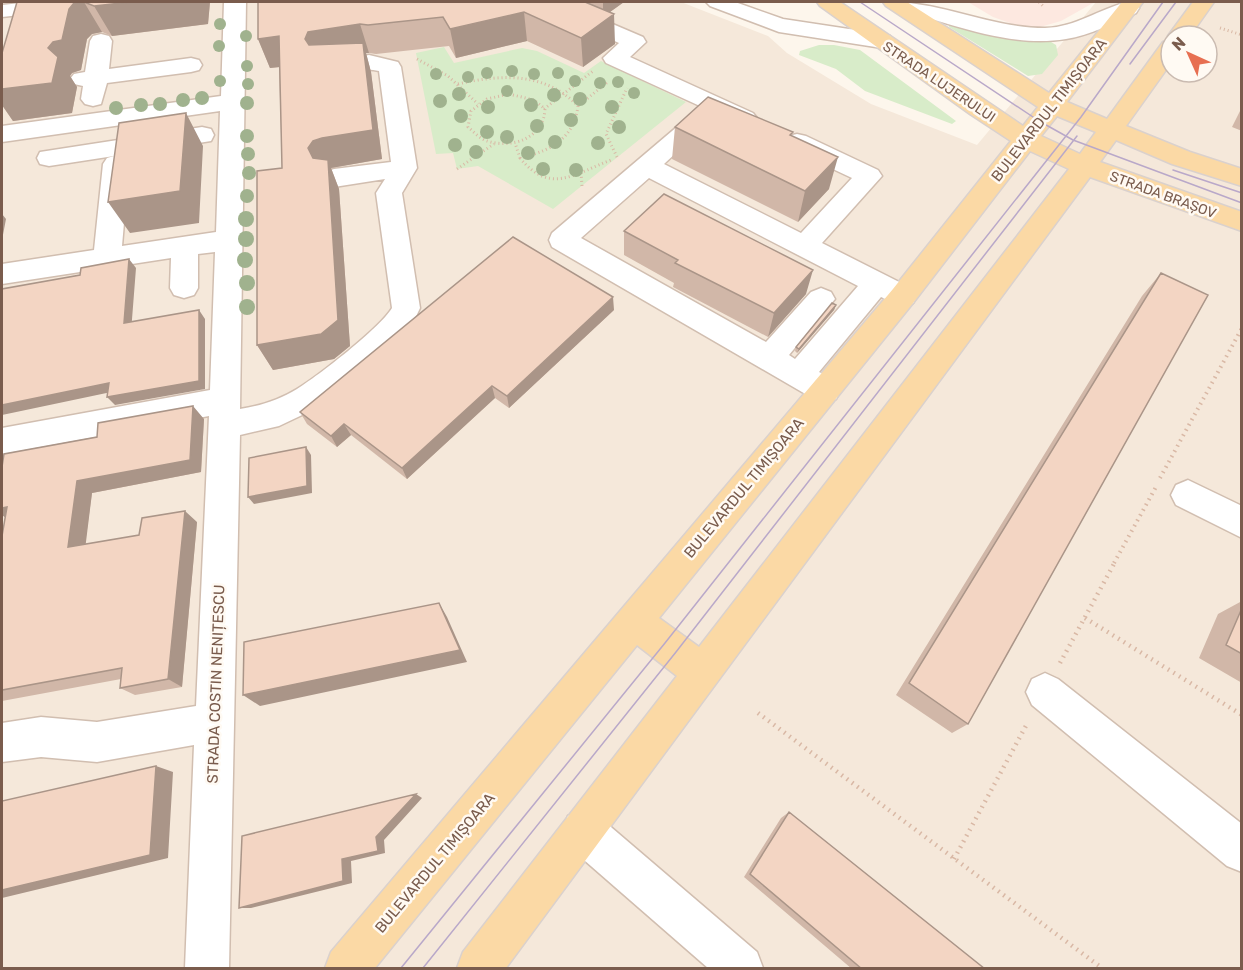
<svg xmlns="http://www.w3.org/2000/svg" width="1243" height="970" font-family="Rubik,sans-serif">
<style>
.residential{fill:#f5e8da;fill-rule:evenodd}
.commercial{fill:#fde8e0}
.green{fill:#d8ecc9}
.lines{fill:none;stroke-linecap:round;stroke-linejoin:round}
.minor-casing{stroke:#d1beb0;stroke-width:3}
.major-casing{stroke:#dad1cd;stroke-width:3}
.path-far2{stroke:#d9b8a5;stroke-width:3;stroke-dasharray:1 3;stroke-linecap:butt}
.path-far1{stroke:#d9b8a5;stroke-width:4;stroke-dasharray:1.5 4.5;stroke-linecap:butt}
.path{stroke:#d9b8a5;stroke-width:4.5;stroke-dasharray:1.5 5;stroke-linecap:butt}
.minor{fill:#fff;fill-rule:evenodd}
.major{fill:#fbd9a5;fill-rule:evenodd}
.tram{stroke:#b9a8c9;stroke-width:1.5}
.tree{fill:#a0b28e}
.wall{fill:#d1b7a8}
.shaded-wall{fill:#aa9588}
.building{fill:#f3d5c3;stroke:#aa9588;stroke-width:1.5}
.labels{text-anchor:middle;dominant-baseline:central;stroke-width:5;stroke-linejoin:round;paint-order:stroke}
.far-street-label{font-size:14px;fill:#7a5c4d;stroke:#fffaf3}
.street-label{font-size:15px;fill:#7a5c4d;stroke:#fffaf3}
</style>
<rect width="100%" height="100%" fill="#fdf6ec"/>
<path class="residential" d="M2,2H681L768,36L787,53L871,104L977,145L1096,2H1241V968H2ZM1171,36H1207V72H1171Z"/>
<path class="commercial" d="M968,2H1095L1061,21L1040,27L1019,26L993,17Z"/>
<path class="green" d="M953,23L1012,39L1051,42L1056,45L1058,55L1042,74L1028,76L949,27V24Z
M819,45H834L860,50L956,121L952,124L865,91L836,69L799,55L800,51Z
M444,47L454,63L522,48L537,51L584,73L601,61L686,102L553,209L478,166L457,169L453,153L436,154L416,53Z"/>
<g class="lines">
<g class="minor-casing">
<path id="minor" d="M30,2H94L90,6L83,8L2,17V5Z
M224,2H246L240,409C260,406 279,400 297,389C318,376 380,328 392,308L376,193L385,179L334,187L325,184L321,178L325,172L334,169L391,162L379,71C359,66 340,77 320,72L317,67L320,62L369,55L398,62L401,67L417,168L402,193L420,308L412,325L393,346L319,407L279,426L240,435L229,968H185L194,745L97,762L41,757L2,762V723L41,717L97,722L196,706L209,416L2,454V428L210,390L215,252L198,254V288L194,295L184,298L174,295L170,288L171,258L2,284V264L94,250L103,164L107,158L114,156L49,166L40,164L37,158L40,152L202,127L211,129L214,135L211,141L117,156L125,158L129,164L122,246L216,232L220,111L2,142V126L221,96Z
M534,2H561L643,37L646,42L630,57L753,113L757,118L753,123L745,126L737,123L606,63L603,58L619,43L537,6Z
M706,2H735L783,19L882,34L890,36L893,41L890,46L882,48L779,32L710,6Z
M885,2C939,0 990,28 1045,28C1077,27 1098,9 1128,2L1136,3L1139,8L1136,13C1113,23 1091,35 1066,39C1008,49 944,21 889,6Z
M101,34L109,36L112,41L109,69L191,58L199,60L202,65L199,70L191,72L107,83L101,104L93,106L85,104L81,99L83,86L74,84L70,79L74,74L85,72L90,41L93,36Z
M694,117L703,120L706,125L664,164L801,233L852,178L788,148L785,142L788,136L797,134L806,136L878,170L882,176L822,243L913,289L917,296L913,303L903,307L881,297L819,372L836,381L840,390L836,399L825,402L814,399L552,247L549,240L552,233L685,120ZM649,178L858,286L795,359L789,355L835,299L831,292L821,288L811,292L766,342L581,238Z
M1188,480L1242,506V538L1176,505L1171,495L1176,485Z
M1045,673L1058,679L1242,824V872L1227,866L1032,705L1026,692L1032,679Z
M583,810L598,816L757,952L763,968H708L568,846L562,831L568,816Z"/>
</g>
<g class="major-casing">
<path id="major" d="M817,2H840L1023,126L1038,107L886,6L883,2H907L1049,93L1122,2H1143L1067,102L1107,119L1163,42L1171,40V63L1126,126L1190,152L1242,169V186L1172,164L1116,140L1100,162L1242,212V231L1090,177L506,968H457L463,952L677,676L637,645L375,968H325L331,952L893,289L1011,141L970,114L820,6ZM1057,116L1096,132L1080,154L1041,136ZM1030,151L1069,169L699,647L659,618L913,303Z
M1193,2H1214L1190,36H1171V40L1168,36Z"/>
</g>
<path class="path-far2" d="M1039,2L1044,7
M1220,28L1242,35
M417,59L448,76L478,104
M458,84C502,74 545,72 578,106C574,139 550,151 520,158L515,143
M509,94L534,100L545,109C544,138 512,149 487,141C480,139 474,132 468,127L471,111L487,99Z
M578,106L609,81
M544,109L593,71
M617,157L606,134L627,88
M520,158C550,195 574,174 611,160
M457,169L494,144
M581,173L582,186"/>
<path class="path-far1" d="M1160,478L1242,328
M1114,563L1157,485"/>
<path class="path" d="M1085,618L1242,715
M1060,663L1115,562
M758,713L1102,968
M954,859L1028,722"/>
<use href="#minor" class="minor"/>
<use href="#major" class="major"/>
<path class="tram" d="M860,2L1039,121L1073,140L1242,203
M1130,64L1176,2
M1173,170L1242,193
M401,968L665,643L1081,117L1163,2
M423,968L676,652L1077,136"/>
</g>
<g class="tree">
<circle cx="220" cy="24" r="6"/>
<circle cx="246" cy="36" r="6"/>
<circle cx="219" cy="46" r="6"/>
<circle cx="247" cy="66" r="6"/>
<circle cx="512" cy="71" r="6"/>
<circle cx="487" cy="73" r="6"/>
<circle cx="558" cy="73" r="6"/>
<circle cx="436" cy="74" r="6"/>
<circle cx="534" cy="74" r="6"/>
<circle cx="468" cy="77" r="6"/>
<circle cx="220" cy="81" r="6"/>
<circle cx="575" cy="81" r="6"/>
<circle cx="618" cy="82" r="6"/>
<circle cx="600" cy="83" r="6"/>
<circle cx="248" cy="84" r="6"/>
<circle cx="507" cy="91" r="6"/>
<circle cx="634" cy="93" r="6"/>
<circle cx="459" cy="94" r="7"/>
<circle cx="554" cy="95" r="7"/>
<circle cx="202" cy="98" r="7"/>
<circle cx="580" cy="99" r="7"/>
<circle cx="183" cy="100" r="7"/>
<circle cx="440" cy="101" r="7"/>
<circle cx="247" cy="103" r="7"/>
<circle cx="160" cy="104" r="7"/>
<circle cx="141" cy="105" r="7"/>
<circle cx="531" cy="105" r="7"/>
<circle cx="488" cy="107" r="7"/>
<circle cx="612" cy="107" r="7"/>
<circle cx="116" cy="108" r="7"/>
<circle cx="461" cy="116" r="7"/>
<circle cx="571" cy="120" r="7"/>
<circle cx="537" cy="126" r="7"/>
<circle cx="619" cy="127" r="7"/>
<circle cx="487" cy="132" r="7"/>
<circle cx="247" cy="136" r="7"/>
<circle cx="507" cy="137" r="7"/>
<circle cx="555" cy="142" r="7"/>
<circle cx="598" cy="143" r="7"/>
<circle cx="455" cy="145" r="7"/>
<circle cx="476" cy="152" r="7"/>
<circle cx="528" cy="153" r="7"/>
<circle cx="248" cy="154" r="7"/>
<circle cx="543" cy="169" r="7"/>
<circle cx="576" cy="170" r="7"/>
<circle cx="249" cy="173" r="7"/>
<circle cx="247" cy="196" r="7"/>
<circle cx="246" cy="219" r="8"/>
<circle cx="246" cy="239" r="8"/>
<circle cx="245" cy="260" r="8"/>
<circle cx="247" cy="283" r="8"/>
<circle cx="247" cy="307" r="8"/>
</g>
<path class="wall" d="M17,2H210L208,24L112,36L102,32L92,34L87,39L81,70L72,73L70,76L77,87L72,113L13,121L2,105V53Z
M258,2H624L610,12L615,44L583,67L527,41L456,58L449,46L376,54L369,53H366L371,72L382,159L331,168L339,189L350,346L334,359L273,370L257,345L282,168L279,67L270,68L258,39Z
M1242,107V131L1232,127Z
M675,127L829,189L798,222L672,159Z
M624,231L806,294L768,337L673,287L674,283L624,255Z
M1161,273L968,724L952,733L896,695L1142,296Z
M836,305L834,310L797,353L795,351L796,347Z
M614,310L509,408L495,398L407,479L351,435L337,447L307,424L300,412Z
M204,419L201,472L92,493L85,544L139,535L197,522L182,687L135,695L120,688L121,679L2,701V536L5,517L2,515V467Z
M1242,601V683L1199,658L1218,614Z
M789,812L985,969H852L744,877L781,818Z"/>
<path class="shaded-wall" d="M84,2L102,32L92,34L87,39L81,70L72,73L70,76L77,87L72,113L13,121L2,105V89L69,9L74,3Z
M130,2H210L208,24L112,36L94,6Z
M603,2H624L603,17Z
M524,12L527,41L456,58L450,29Z
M614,14L615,44L583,67L581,38Z
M360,24L369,53H366L371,72L382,159L331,168L339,189L350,346L334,359L273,370L257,345L319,177L308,148L305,39L308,32Z
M279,36L290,66L270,68L258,39Z
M186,113L203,146L199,223L130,233L108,202Z
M838,157L829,189L798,222L805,191Z
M2,214L6,219L2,240Z
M129,259L136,268L131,332L124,323Z
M813,270L806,294L768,337L774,313Z
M613,297L614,310L509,408L507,396Z
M836,305L834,310L797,353L799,349Z
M199,310L205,319V389L115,405L107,397Z
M109,383L116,391L2,415V405Z
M492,386L495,398L407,479L402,468Z
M193,406L204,419L201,472L92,493L84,558L68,547L77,481Z
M344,424L351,435L337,447L331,436Z
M306,447L311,455L312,493L254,504L248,497Z
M7,507L10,521L2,515V508Z
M185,511L197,522L182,687L168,679Z
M439,603L447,617L467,662L260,706L243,695Z
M156,766L173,772L168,858L2,898V890Z
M416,794L422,798L384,840L385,853L351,861L352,883L251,908H239L342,859L376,837Z"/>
<path class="building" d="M17,2H83L74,3L69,9L62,40L53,42L48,48L58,57L52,83L2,89V53Z
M84,2H130L94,6Z
M258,2H585L614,14L581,38L524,12L450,29L443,17L368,25L360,24L308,32L305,39L309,45L363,43L373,130L322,138L313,141L308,148L313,158L328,160L338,320L321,334L257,345V171L282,168L279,36L258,39Z
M708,97L793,132L790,135L838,157L805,191L675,127Z
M186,113L180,191L108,202L119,123Z
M664,194L813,270L774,313L675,263L678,260L624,231Z
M513,237L613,297L507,396L492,386L402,468L344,424L331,436L300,412Z
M129,259L124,323L199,310V381L107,397L109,383L2,405V289L80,275L81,268Z
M1161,273L1208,295L968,724L909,683Z
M832,303L836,305L799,349L796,347Z
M193,406L190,460L77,481L68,547L139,535L142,518L185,511L168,679L120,688L122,668L2,690V536L7,507L2,508V467L4,454L97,437L98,423Z
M306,447L307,486L248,497L249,458Z
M439,603L460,650L243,695L244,642Z
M1242,608V654L1226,645Z
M156,766L150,855L2,890V801Z
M416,794L376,837L378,851L342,859L343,881L239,908L242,836Z
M789,812L985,969H862L750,874Z"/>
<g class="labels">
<g class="far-street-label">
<text transform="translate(939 82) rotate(34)">STRADA LUJERULUI</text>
<text transform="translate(1163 195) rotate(20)">STRADA BRAȘOV</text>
</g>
<g class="street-label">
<text transform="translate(1049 110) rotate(-52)">BULEVARDUL TIMIȘOARA</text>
<text transform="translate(744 488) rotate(-50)">BULEVARDUL TIMIȘOARA</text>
<text transform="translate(216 684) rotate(-88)">STRADA COSTIN NENIȚESCU</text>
<text transform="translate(435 863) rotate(-50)">BULEVARDUL TIMIȘOARA</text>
</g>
</g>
<rect width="1243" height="970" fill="none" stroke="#7a5c4d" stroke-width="6"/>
<g transform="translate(1189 54) rotate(315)"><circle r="28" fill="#fffaf3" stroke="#cabbb1" stroke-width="1.5"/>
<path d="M0-4.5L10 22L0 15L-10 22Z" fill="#e76f51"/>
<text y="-9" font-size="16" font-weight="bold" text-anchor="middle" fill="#7a5c4d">N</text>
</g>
</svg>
